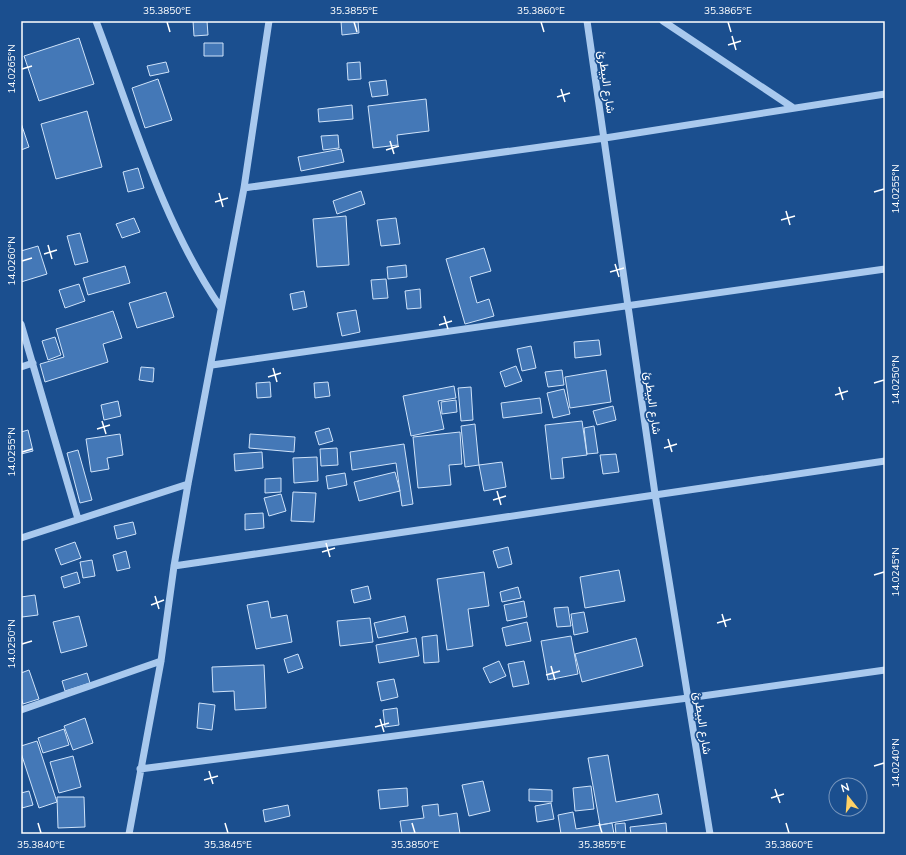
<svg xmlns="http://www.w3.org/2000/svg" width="906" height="855" font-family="Mulish,Vazirmatn,sans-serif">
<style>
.building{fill:#4478b7;stroke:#cfe3fa}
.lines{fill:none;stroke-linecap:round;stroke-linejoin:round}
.minor{stroke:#a9c9ee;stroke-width:7}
.ticks{fill:none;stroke:#fff;stroke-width:1.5}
.labels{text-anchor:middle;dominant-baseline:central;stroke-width:3.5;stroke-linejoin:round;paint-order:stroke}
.street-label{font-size:12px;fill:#fff;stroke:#1b4f8f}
.neatline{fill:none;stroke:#fff;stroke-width:1.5}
.ticks-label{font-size:10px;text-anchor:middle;fill:#fff}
</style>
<rect width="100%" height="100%" fill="#1b4f8f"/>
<path class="building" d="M193,21H207L208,35L194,36Z
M341,21H358L359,33L342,35Z
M79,38L94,84L39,101L24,56Z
M204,43H223V56H204Z
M166,62L169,72L150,76L147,66Z
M360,62L361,79L348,80L347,63Z
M158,79L172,120L145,128L132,88Z
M386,80L388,95L372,97L369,82Z
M426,99L429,131L397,135L398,145L373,148L368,106Z
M352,105L353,119L319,122L318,109Z
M87,111L102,167L56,179L41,124Z
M21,123L29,147L21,150Z
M338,135L339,148L323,150L321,136Z
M341,149L344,162L301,171L298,157Z
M138,168L144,188L128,192L123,172Z
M361,191L365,204L337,214L333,201Z
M346,216L349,265L317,267L313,219Z
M134,218L140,232L122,238L116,224Z
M396,218L400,244L381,246L377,220Z
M80,233L88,262L75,265L67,236Z
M38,246L47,274L21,282V251Z
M484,248L491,271L470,277L477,303L489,299L494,316L465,324L446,259Z
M406,265L407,277L388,279L387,267Z
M125,266L130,283L88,295L83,278Z
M386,279L388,298L373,299L371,280Z
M79,284L85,301L65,308L59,290Z
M420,289L421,308L407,309L405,291Z
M304,291L307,307L293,310L290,294Z
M166,292L174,317L137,328L129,303Z
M356,310L360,332L342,336L337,313Z
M113,311L122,338L103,344L108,362L45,382L40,364L64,357L56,329Z
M55,337L61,355L48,360L42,341Z
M599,340L601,355L575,358L574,342Z
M531,346L536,368L522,371L517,349Z
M516,366L522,381L505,387L500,372Z
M141,367L154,368L153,382L139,380Z
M562,370L564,385L548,387L545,372Z
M606,370L611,402L570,408L565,377Z
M270,382L271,397L257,398L256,383Z
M328,382L330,396L315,398L314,383Z
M454,386L456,398L438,401L444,429L411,436L403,396Z
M471,387L473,420L461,421L458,388Z
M564,389L570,414L553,418L547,393Z
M540,398L542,413L503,418L501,403Z
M456,400L457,412L442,414L441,402Z
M118,401L121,416L104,420L101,405Z
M613,406L616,420L597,425L593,411Z
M582,421L587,455L562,458L564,478L551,479L545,425Z
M475,424L479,465L465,467L461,426Z
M594,426L598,453L587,454L584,428Z
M329,428L333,441L319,445L315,432Z
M28,430L33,451L21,454V432Z
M460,432L462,464L449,465L451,485L418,488L413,437Z
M120,434L123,455L107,458L109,469L91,472L86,439Z
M250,434L295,437L294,452L249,448Z
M404,444L413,504L402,506L396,463L352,470L350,452Z
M337,448L338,465L321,466L320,449Z
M78,450L92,500L80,503L67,453Z
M262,452L263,468L235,471L234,454Z
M616,454L619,472L603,474L600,455Z
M317,457L318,481L294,483L293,458Z
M502,462L506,487L484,491L479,465Z
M395,472L400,491L359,501L354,482Z
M345,473L347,485L328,489L326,476Z
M281,478V492L265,493V479Z
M293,492L316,493L314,522L291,521Z
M281,494L286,511L269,516L264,498Z
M263,513L264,528L245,530V514Z
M133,522L136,534L117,539L114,526Z
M75,542L81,558L61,565L55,549Z
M508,547L512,564L498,568L493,551Z
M126,551L130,568L117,571L113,555Z
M92,560L95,576L83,578L80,562Z
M619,570L625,601L585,608L580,577Z
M77,572L80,583L64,588L61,577Z
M484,572L489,606L468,609L473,646L447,650L437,579Z
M368,586L371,599L354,603L351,590Z
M518,587L521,598L502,602L500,592Z
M35,595L38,615L22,617L21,597Z
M268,601L271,618L287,615L292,642L256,649L247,605Z
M524,601L527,617L507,621L504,605Z
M568,607L571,626L557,627L554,608Z
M584,612L588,632L574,635L571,614Z
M79,616L87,646L61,653L53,622Z
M405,616L408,632L378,638L374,623Z
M370,618L373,642L340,646L337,621Z
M527,622L531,641L506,646L502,628Z
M437,635L439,662L424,663L422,637Z
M571,636L578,674L548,680L541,641Z
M416,638L419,656L379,663L376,645Z
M636,638L643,666L582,682L575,654Z
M298,654L303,668L288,673L284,659Z
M499,661L506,676L490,683L483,668Z
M524,661L529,684L513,687L508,664Z
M264,665L266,708L235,710L234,691L213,692L212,667Z
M29,670L39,699L23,704L21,697V673Z
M87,673L90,683L65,691L62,681Z
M394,679L398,697L381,701L377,682Z
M199,703L215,705L212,730L197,728Z
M397,708L399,725L385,727L383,710Z
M85,718L93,743L73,750L64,726Z
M64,729L69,745L43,753L38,738Z
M37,741L57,802L39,808L21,753V746Z
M608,755L616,802L658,794L662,814L600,825L588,758Z
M73,756L81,787L59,793L50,762Z
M483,781L490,811L469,816L462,785Z
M591,786L594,809L575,811L573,788Z
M407,788L408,806L380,809L378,790Z
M529,789L552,790V802L529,801Z
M29,791L33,805L22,808L21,793Z
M57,797H84L85,827L58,828Z
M551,803L554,819L537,822L535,806Z
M438,804L439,816L457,813L460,834H402L400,821L424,818L422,806Z
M288,805L290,816L265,822L263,810Z
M573,812L576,829L612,823L614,834H561L558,815Z
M625,823L626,834H616L615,824Z
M666,823L667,834H631L630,827Z"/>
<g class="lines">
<path class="minor" d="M96,21C133,118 162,222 221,308
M587,21L655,494L710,834
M663,21L792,107
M244,188L605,138L885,94
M21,324L78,519
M212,365L885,269
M21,367L33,363
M21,538L188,484
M174,566L885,461
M21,710L161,661
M140,769L688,698L885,670
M129,834L161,661L174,566L188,484L244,188L269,21"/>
</g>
<path class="ticks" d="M167,22L170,32M354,22L357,32M541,22L544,32M728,22L731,32M732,36L736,50M728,45L741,41M22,69L32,66M561,89L565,102M557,97L570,93M390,141L394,154M386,150L399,146M874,192L884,189M219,193L223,207M215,202L228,198M786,211L790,225M781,220L795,216M48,245L52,259M44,254L57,250M22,261L32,258M615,264L619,277M610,272L624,268M444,316L448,329M439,325L452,321M273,368L277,382M268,377L281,373M874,383L884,380M839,387L843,400M835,395L848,391M102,421L106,434M97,429L110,425M668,439L672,452M664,448L677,444M22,452L32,449M497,491L501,505M493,500L506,496M326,543L330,557M322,552L335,548M874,575L884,572M155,596L159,609M151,605L164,600M722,614L726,627M717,623L731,619M22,644L32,641M551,666L555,680M546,675L560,671M380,719L384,732M375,727L389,723M874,766L884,763M209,771L213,784M204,780L218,776M775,789L780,803M771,798L784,794M38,823L41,833M225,823L228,833M412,823L415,833M599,823L602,833M786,823L789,833"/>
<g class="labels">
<g class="street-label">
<text transform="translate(607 82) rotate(82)">شارع البيطرئ</text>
<text transform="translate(653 403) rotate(82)">شارع البيطرئ</text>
<text transform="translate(703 723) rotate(81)">شارع البيطرئ</text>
</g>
</g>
<rect width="906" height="855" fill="none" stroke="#1b4f8f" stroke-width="44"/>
<g transform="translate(848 797) rotate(343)"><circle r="19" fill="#1b4f8f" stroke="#7695bc"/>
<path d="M0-3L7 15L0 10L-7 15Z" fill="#ffd166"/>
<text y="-6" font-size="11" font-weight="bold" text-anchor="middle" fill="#ffffff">N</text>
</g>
<rect x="22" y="22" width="862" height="811" class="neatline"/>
<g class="ticks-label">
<text x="167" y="14">35.3850°E</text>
<text x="354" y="14">35.3855°E</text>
<text x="541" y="14">35.3860°E</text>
<text x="728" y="14">35.3865°E</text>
<text transform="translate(11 69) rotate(-90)" y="4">14.0265°N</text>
<text transform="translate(895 189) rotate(-90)" y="4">14.0255°N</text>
<text transform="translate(11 261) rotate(-90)" y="4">14.0260°N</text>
<text transform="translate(895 380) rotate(-90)" y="4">14.0250°N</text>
<text transform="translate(11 452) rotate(-90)" y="4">14.0255°N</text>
<text transform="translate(895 572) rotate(-90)" y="4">14.0245°N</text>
<text transform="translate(11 644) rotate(-90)" y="4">14.0250°N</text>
<text transform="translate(895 763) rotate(-90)" y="4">14.0240°N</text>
<text x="41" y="848">35.3840°E</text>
<text x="228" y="848">35.3845°E</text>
<text x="415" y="848">35.3850°E</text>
<text x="602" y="848">35.3855°E</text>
<text x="789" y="848">35.3860°E</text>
</g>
</svg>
